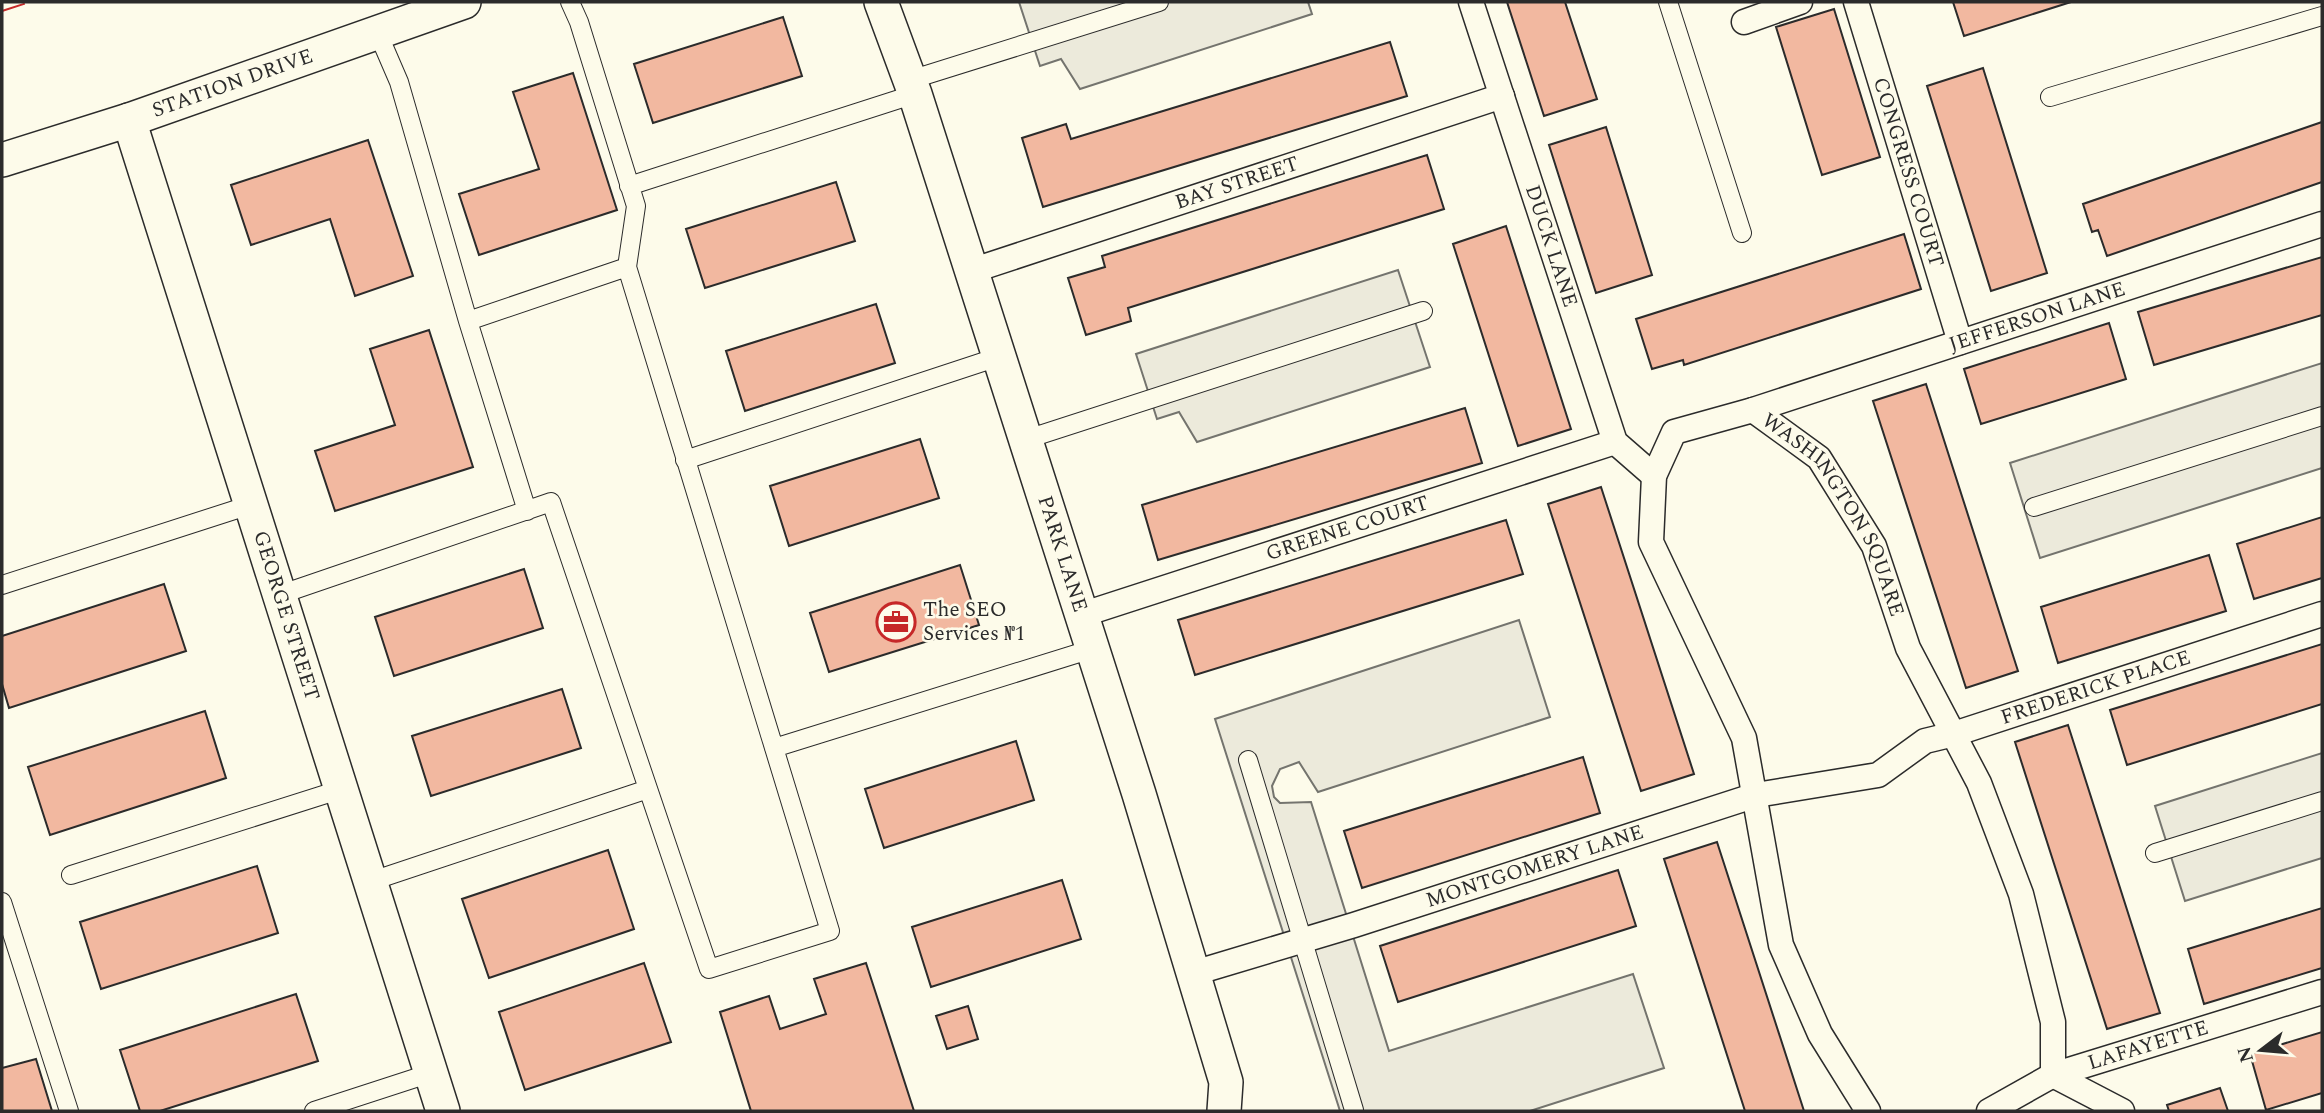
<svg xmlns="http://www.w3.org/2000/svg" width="2324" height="1113" font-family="Spectral,serif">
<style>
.parking{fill:#eceadb;stroke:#74746e;stroke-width:2}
.building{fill:#f2b8a0;stroke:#2b2b2b;stroke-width:2}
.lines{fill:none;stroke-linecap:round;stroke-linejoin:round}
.service-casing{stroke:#2b2b2b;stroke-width:20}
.pedestrian-casing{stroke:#2b2b2b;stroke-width:27}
.minor-casing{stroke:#2b2b2b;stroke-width:36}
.service{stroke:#fdfbea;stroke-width:18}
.pedestrian{stroke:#fdfbea;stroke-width:24}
.minor{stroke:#fdfbea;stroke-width:33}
.power{stroke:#c62828;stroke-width:2;stroke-dasharray:24 5 3.5 5;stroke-linecap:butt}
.labels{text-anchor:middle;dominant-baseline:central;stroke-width:5;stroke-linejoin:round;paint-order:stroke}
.street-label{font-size:21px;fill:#2b2b2b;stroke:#fdfbea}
.poi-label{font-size:21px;fill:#2b2b2b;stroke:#fdfbea;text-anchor:start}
</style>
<rect width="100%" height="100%" fill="#fdfbea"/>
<path class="parking" d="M1019,2H1308L1312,14L1080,89L1061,59L1040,66Z
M1398,270L1430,367L1197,442L1179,412L1157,419L1136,354Z
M2322,363V468L2040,558L2010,463Z
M1519,620L1550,717L1318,792L1299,762L1280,769L1272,786L1274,797L1280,803L1311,802L1389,1051L1633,974L1664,1068L1530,1111H1340L1215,719Z
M2322,753V858L2185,901L2155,806Z"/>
<path class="building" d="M1507,2H1565L1597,99L1544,116Z
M1953,2H2071L1964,36Z
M1834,9L1880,157L1822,175L1776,27Z
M783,17L802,76L653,123L634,64Z
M1390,42L1407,96L1043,207L1022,138L1066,124L1071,139Z
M1983,68L2047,273L1991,291L1927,86Z
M573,73L617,210L479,255L459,194L539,169L513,92Z
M2322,122V182L2107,256L2098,230L2092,232L2083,204Z
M1606,127L1652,275L1596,293L1549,145Z
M368,140L413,276L355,296L330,219L251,245L231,185Z
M1427,155L1444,209L1128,308L1131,321L1086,335L1068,278L1105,267L1102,256Z
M836,182L855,241L705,288L686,229Z
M1506,226L1571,429L1518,446L1453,244Z
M1904,234L1921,289L1684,365L1683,360L1652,369L1636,319Z
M2322,257V315L2154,365L2138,312Z
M876,304L895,363L745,411L726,351Z
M2109,323L2126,379L1981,424L1964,369Z
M429,330L473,467L335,511L315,451L395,425L370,349Z
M1926,384L2018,671L1966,688L1873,401Z
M1465,408L1482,463L1158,560L1142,505Z
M920,439L939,498L789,546L770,486Z
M1601,487L1694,774L1641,791L1548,504Z
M2322,517V578L2254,599L2237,544Z
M1506,520L1523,574L1195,675L1178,620Z
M2209,555L2226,611L2058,663L2041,607Z
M960,565L979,625L829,672L810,613Z
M524,569L543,628L394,676L375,617Z
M164,584L186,651L9,708L2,684V636Z
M2322,644V704L2127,765L2110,710Z
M562,689L581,748L431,796L412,736Z
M205,711L226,778L50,835L28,767Z
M2068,725L2160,1013L2107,1029L2015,742Z
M1016,741L1034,800L884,848L865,789Z
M1583,757L1600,813L1362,888L1344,831Z
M1717,842L1804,1111H1745L1664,859Z
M608,850L634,929L489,978L462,899Z
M257,866L278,933L101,989L80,922Z
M1618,870L1636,926L1398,1002L1380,946Z
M1062,880L1081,939L931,987L912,927Z
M2322,908V968L2204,1004L2188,949Z
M644,963L671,1042L525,1090L499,1012Z
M866,963L914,1111H751L720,1012L769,996L780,1029L826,1014L814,979Z
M296,994L318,1061L160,1111H140L120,1050Z
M968,1006L978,1039L947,1049L936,1016Z
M2322,1032V1093L2266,1110L2250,1054Z
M36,1059L52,1111H2V1068Z
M2220,1088L2228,1111H2169L2167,1105Z"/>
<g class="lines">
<g class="service-casing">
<path id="service" d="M1668,2L1742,233
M377,31L399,82L468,321L527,511
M910,80L1159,2
M2050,97L2322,16
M629,186L915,94
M468,321L627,267
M1024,440L1423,311
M685,460L998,357
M2034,507L2322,416
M2,585L250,505
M279,595L551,502L709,969L830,931L627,267L636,206L579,22L570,2
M774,748L1092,649
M1248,760L1354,1110
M2155,853L2322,801
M71,875L342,789
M372,881L648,789
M2,902L69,1111
M314,1111L431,1073"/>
</g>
<g class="pedestrian-casing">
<g id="pedestrian">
<path id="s1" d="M1471,2L1615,442L1654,476"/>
<path id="s2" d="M1856,2L1960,342"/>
<path d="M1744,22L1800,2"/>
<path id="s3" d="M971,271L1502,96"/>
<path id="s4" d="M1753,410L2322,224"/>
<path id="s5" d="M1081,615L1615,442"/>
<path id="s6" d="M1194,973L1354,925L1756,795L1878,775L1925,741L1954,734L2322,614"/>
<path d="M2053,1075L2122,1111"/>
<path id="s7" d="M1868,1111L1820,1034L1781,945L1744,738L1651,542L1654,476L1674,432L1753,410L1819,458L1874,546L1908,648L1979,783L2021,894L2053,1022V1075"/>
<path id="s8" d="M1989,1111L2053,1075L2322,992"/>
</g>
</g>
<g class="minor-casing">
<g id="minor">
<path id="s9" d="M881,2L915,94L1139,794L1226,1082L1224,1111"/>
<path id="s10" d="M129,120L443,1111"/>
<path id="s11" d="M2,160L129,120L464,2"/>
</g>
</g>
<use href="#service" class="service"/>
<use href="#pedestrian" class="pedestrian"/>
<use href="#minor" class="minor"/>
<path class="power" d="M2,11L30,2"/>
</g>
<defs>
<g id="office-ring" transform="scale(2.0125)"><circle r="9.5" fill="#fdfbea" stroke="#c62828" stroke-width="1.5"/><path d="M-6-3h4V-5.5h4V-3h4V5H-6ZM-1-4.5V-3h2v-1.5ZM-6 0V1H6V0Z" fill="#c62828"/></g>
</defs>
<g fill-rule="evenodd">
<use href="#office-ring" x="896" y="622"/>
</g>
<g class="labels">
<g class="street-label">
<text stroke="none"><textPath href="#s11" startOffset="243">STATION DRIVE</textPath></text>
<text stroke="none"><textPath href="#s2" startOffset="178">CONGRESS COURT</textPath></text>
<text stroke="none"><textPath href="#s3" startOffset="280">BAY STREET</textPath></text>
<text stroke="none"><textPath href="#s1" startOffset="257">DUCK LANE</textPath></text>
<text stroke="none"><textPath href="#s4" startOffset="299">JEFFERSON LANE</textPath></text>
<text stroke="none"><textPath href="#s7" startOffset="948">WASHINGTON SQUARE</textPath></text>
<text stroke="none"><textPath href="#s5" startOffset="280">GREENE COURT</textPath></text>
<text stroke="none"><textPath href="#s9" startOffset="581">PARK LANE</textPath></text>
<text stroke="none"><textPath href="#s10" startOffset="520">GEORGE STREET</textPath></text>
<text stroke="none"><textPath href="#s6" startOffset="950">FREDERICK PLACE</textPath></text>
<text stroke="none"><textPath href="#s6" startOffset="357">MONTGOMERY LANE</textPath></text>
<text stroke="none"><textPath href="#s8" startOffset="173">LAFAYETTE</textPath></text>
</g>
<g class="poi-label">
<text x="923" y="610">The SEO<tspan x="923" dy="24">Services №1</tspan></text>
</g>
</g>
<rect width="2324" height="1113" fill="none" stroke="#2b2b2b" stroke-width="7"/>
<g transform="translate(2261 1050) rotate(254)" stroke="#fdfbea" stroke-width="5" paint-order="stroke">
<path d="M0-5L12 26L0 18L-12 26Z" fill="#2b2b2b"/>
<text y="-10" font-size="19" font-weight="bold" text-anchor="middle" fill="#2b2b2b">N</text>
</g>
</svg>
